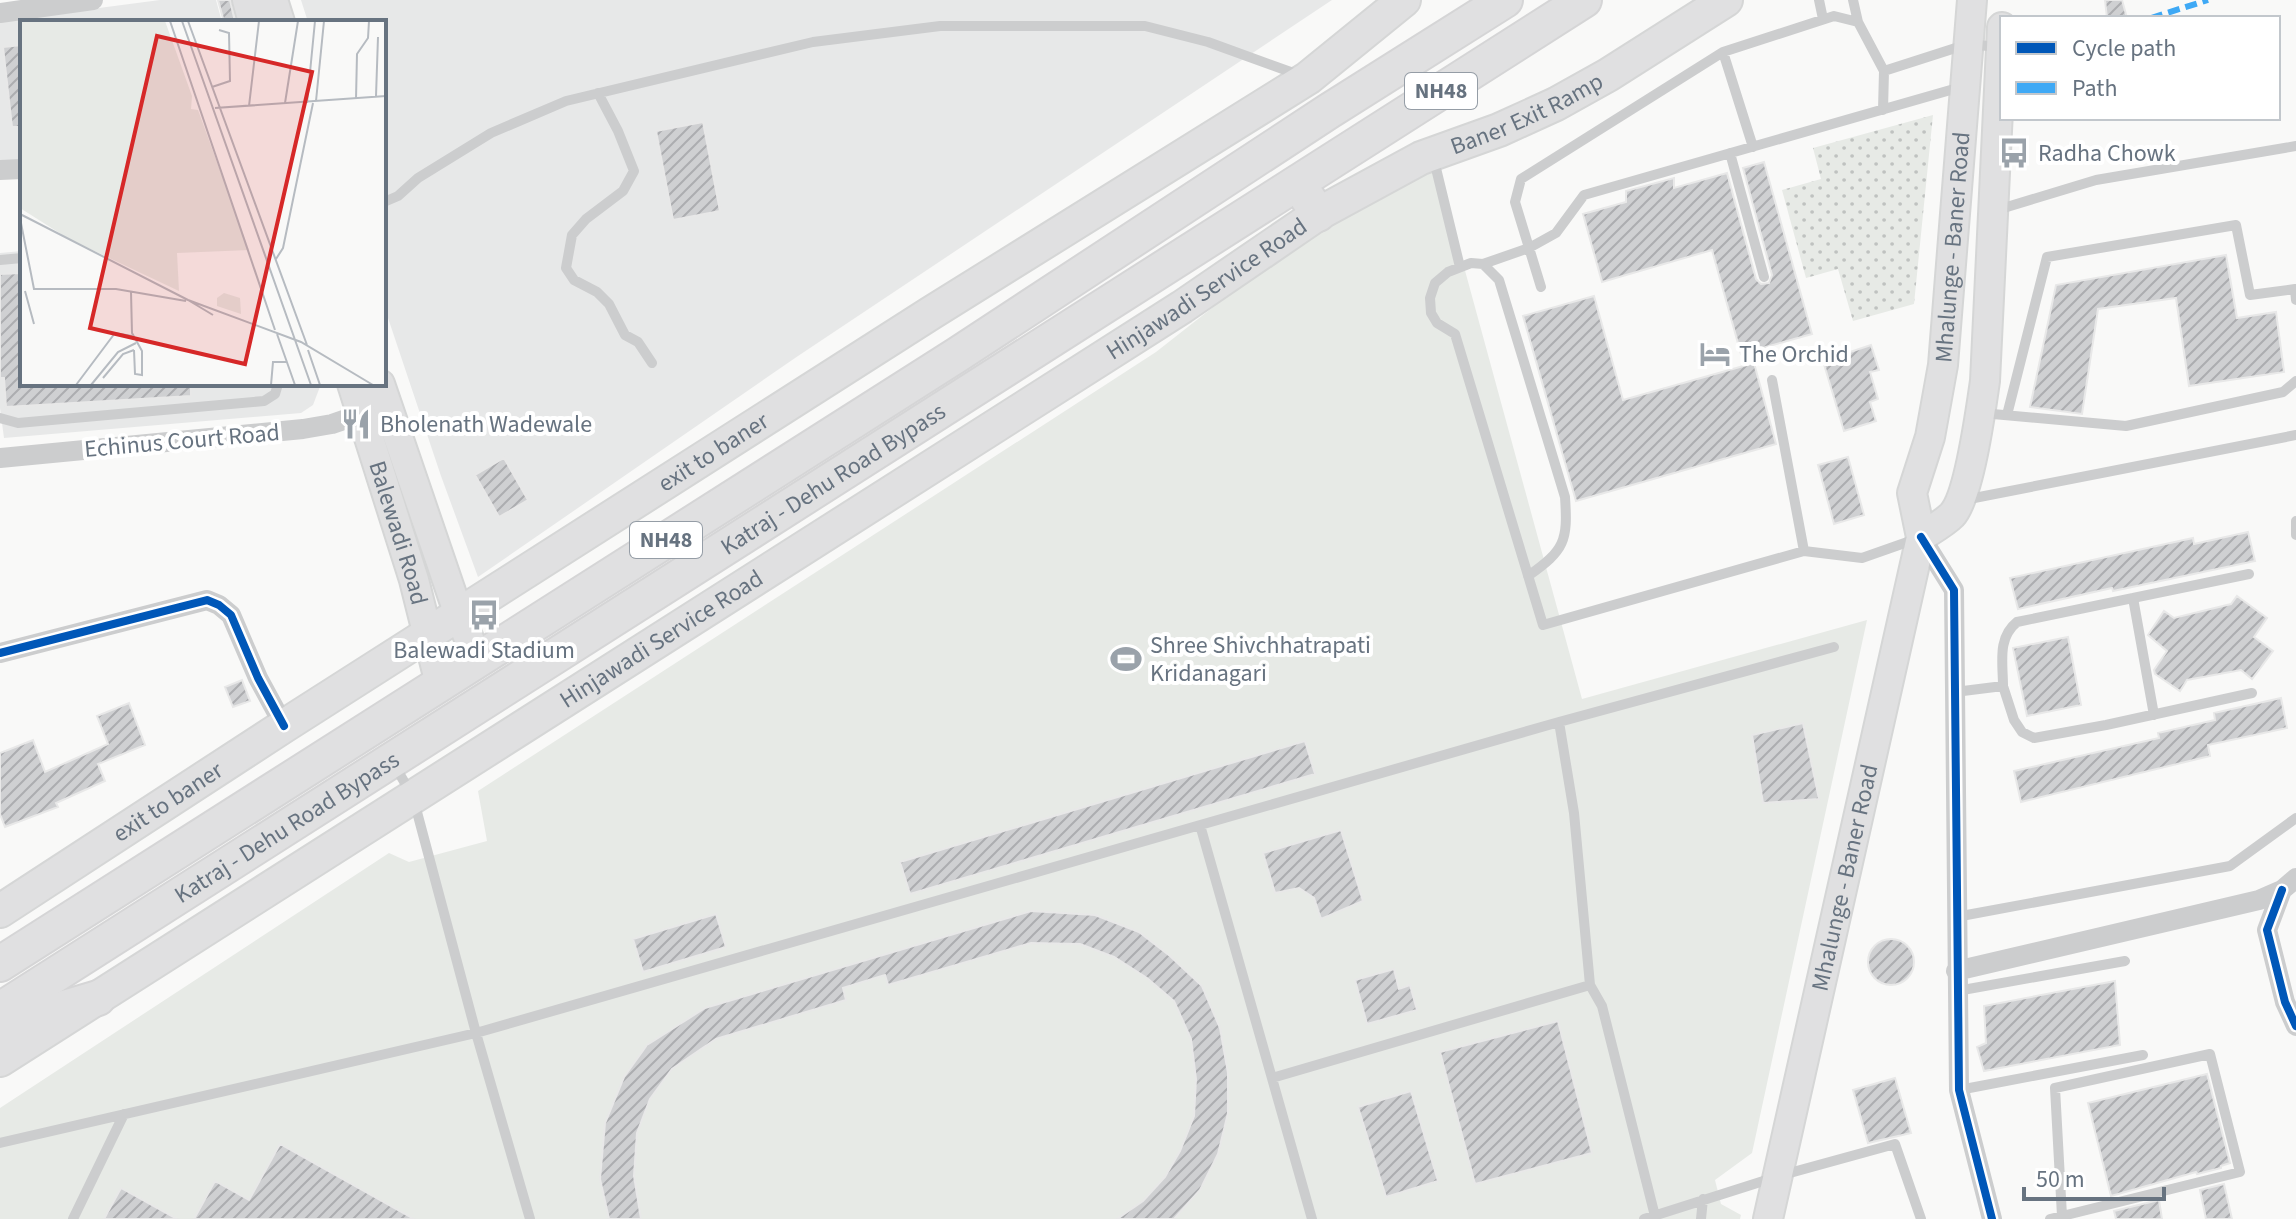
<svg xmlns="http://www.w3.org/2000/svg" width="2296" height="1219" font-family="'Source Sans 3',sans-serif">
<style>
.built{fill:#e7e8e8}
.grass{fill:url(#grass-dots)}
.park{fill:#e7eae6}
.building{fill:url(#building-hatch);stroke:#e8e8e8;stroke-width:2}
.lines{fill:none;stroke-linecap:round;stroke-linejoin:round}
.secondary-casing{stroke:#d5d6d6;stroke-width:32}
.primary-casing{stroke:#d5d6d6;stroke-width:36}
.trunk-casing{stroke:#d5d5d6;stroke-width:38}
.service{stroke:#cccdce;stroke-width:10}
.minor{stroke:#cccdce;stroke-width:20}
.secondary{stroke:#e0e0e1;stroke-width:28}
.primary{stroke:#e0e0e1;stroke-width:32}
.trunk{stroke:#e0e0e1;stroke-width:34}
.quiet{stroke:#3fa9f5;stroke-width:6;stroke-dasharray:12 6;stroke-linecap:butt}
.cycleway-casing{stroke:#fff;stroke-width:13}
.cycleway{stroke:#0057b8;stroke-width:8}
.labels{text-anchor:middle;dominant-baseline:central;stroke-width:8;stroke-linejoin:round;paint-order:stroke}
.shield{fill:#fff;stroke:#959da6;stroke-width:2}
.shield-label{font-size:22px;font-weight:bold;fill:#677380}
.street-label{font-size:24px;fill:#677380;stroke:#fff}
.poi-label{font-size:24px;fill:#677380;stroke:#fff;text-anchor:start}
.inset-road{fill:none;stroke:#b6bbc1;stroke-width:2}
.view{fill:#d62828;fill-opacity:0.15;stroke:#d62828;stroke-width:4}
.inset-edge{fill:none;stroke:#677380;stroke-width:4}
</style>
<defs>
<pattern id="grass-dots" width="8" height="8" patternUnits="userSpaceOnUse" patternTransform="scale(2)"><rect width="8" height="8" fill="#e7eae6"/><path d="M2 2h.1M6 6h.1" fill="none" stroke="#bfc2c0" stroke-width="1.8" stroke-linecap="round"/></pattern>
<pattern id="building-hatch" width="6" height="6" patternUnits="userSpaceOnUse" patternTransform="scale(2)"><rect width="6" height="6" fill="#cfd0d2"/><path d="M-1 1l2-2M0 6l6-6M5 7l2-2" fill="none" stroke="#acadb0"/></pattern>
</defs>
<rect width="100%" height="100%" fill="#f9f9f8"/>
<path class="built" d="M160,0H216L222,22H22V161L0,163V21Z
M301,0H1332L798,356L478,577L441,476L384,306V22H308Z
M22,251V384H321L313,405L301,413L4,438L0,408V253Z"/>
<path class="grass" d="M1933,115L1914,304L1853,321L1838,269L1806,278L1782,190L1821,179L1813,148Z"/>
<path class="park" d="M1437,168L1582,699L1867,620L1752,1153L1715,1180L1721,1204L1741,1215L1740,1219H0V1108L389,853L409,862L487,841L478,791L1156,352L1226,297L1371,197Z"/>
<path class="building" d="M218,0H230L235,22H224Z
M2105,0H2122L2127,18H2107Z
M22,45V127H12L3,47Z
M703,122L720,211L673,220L656,131Z
M1764,162L1812,334L1741,354L1712,250L1602,282L1583,214L1626,202V191L1674,178V188L1727,173L1756,279L1761,284L1769,283L1772,275L1743,168Z
M2226,255L2237,318L2276,312L2284,372L2189,386L2176,298L2098,309L2082,414L2030,407L2056,285Z
M22,273V384H191V396L6,407L4,378H0V274Z
M1594,296L1623,400L1754,363L1776,444L1576,501L1523,316Z
M1871,345L1879,370L1870,372L1878,399L1870,402L1876,421L1844,431L1823,361Z
M1848,457L1864,515L1834,524L1818,465Z
M504,458L528,500L499,517L475,475Z
M2248,532L2255,561L2113,591L2112,588L2018,609L2010,578L2193,538L2194,544Z
M2237,596L2267,618L2254,637L2273,651L2252,679L2241,670L2187,680L2180,691L2155,674L2154,670L2167,651L2148,635L2164,611L2174,618L2231,604Z
M2068,637L2081,705L2027,716L2013,648Z
M242,680L250,701L233,707L225,687Z
M2281,698L2287,728L2208,745L2210,756L2021,802L2014,771L2159,738L2158,733L2215,720L2214,713Z
M129,703L145,745L98,764L105,781L56,803L58,807L5,827L0,814V753L33,740L45,772L108,744L97,716Z
M1803,723L1819,799L1763,803L1752,735Z
M1305,741L1315,774L910,894L900,862Z
M1341,830L1363,901L1321,919L1314,898L1299,888L1275,893L1263,853Z
M1031,911L1095,915L1139,932L1170,956L1202,986L1220,1028L1228,1073V1113L1218,1154L1200,1190L1174,1219H1117L1143,1201L1165,1177L1180,1151L1194,1116L1196,1079L1191,1039L1174,1001L1147,978L1114,957L1080,944L1031,943L888,985L885,975L843,988L846,1000L716,1039L672,1069L650,1099L637,1133L634,1176L641,1219H609L600,1179L605,1123L624,1077L647,1045L705,1008Z
M716,914L726,947L643,972L633,939Z
M1868 962a23 23 0 1 1 46 0a23 23 0 1 1-46 0Z
M1394,969L1399,989L1410,985L1417,1010L1367,1024L1355,980Z
M2115,981L2120,1045L1984,1071L1977,1047L1986,1043L1984,1006Z
M1558,1021L1592,1153L1475,1184L1440,1052Z
M2207,1074L2230,1163L2221,1166V1168L2197,1174L2196,1172L2111,1196L2088,1103Z
M1895,1078L1911,1133L1868,1143L1853,1090Z
M1411,1091L1438,1181L1386,1197L1358,1107Z
M280,1144L414,1219H194L215,1181L249,1200Z
M2224,1184L2232,1219H2206L2200,1190Z
M121,1188L177,1219H104Z
M2159,1200L2162,1219H2116L2114,1211Z"/>
<g class="lines">
<g class="secondary-casing">
<g id="secondary">
<path d="M247,0L253,22"/>
<path d="M273,0L280,22"/>
<path id="s1" d="M352,384L414,580L440,684"/>
<path d="M380,384L459,615L478,660"/>
<path d="M1921,537C1931,530 1944,523 1952,515C1969,497 1981,409 1985,381L2002,27"/>
<path id="s2" d="M1768,1219L1921,537L1912,493L1930,437L1943,365L1972,0"/>
</g>
</g>
<g class="primary-casing">
<g id="primary">
<path id="s3" d="M0,911L284,726L931,313L1308,78L1404,0"/>
<path id="s4" d="M0,1060L1182,307L1318,214L1421,158L1499,130L1556,104L1608,75L1726,0"/>
</g>
</g>
<g class="trunk-casing">
<g id="trunk">
<path d="M1298,183L1318,214"/>
<path d="M0,964L957,355L1329,111L1505,0"/>
<path id="s5" d="M0,1010L1584,0"/>
<path d="M0,1027L98,998"/>
</g>
</g>
<path class="service" d="M1819,0L1823,19
M1853,0L1858,22
M1723,52L1753,147
M1884,71L1968,44L1998,47
M598,93L618,131L634,171L623,191L586,219L572,235L566,268L574,280L597,292L609,304L625,335L638,342L652,363
M1730,153L1764,277
M1433,156L1460,267
M384,202L398,196L418,178L491,133L566,101L813,42L940,26H1145L1208,42L1299,75
M1997,210L2096,180L2296,146
M0,260L22,258
M1483,264L1499,280L1565,497C1568,541 1565,550 1528,576
M1541,287L1515,202L1521,179L1723,52L1834,16L1858,22L1884,71L1883,110
M1772,380L1804,551
M1982,413L2126,426L2283,392L2296,381
M2007,415L2047,257L2236,225L2250,295L2295,289L2296,300
M0,418L18,423L264,401L275,394L278,384
M1964,500L2296,435
M2296,521V535
M1916,539L1862,558L1804,551L1543,625L1455,334L1437,323L1431,313L1430,298L1435,283L1448,272L1471,263L1483,264L1529,248L1556,233L1584,195L1961,87
M2133,598L2154,715
M2003,686L2014,720L2022,732L2034,738L2106,725L2252,693
M1955,692L2003,686C2003,663 1997,638 2017,622L2249,574
M1559,722L1574,813L1590,985L1602,1006L1655,1216
M395,766L413,797L476,1033L530,1219
M1200,825L1312,1219
M1956,917L2230,866L2296,818
M1957,991L2125,961
M1272,1078L1590,985
M1959,1090L2143,1055
M0,1143L476,1033L1559,722L1834,647
M73,1219L124,1114
M1644,1219L1779,1176L1895,1144L1921,1219
M1701,1219L1703,1199
M2050,1219L2240,1172L2210,1054L2055,1088L2062,1216"/>
<path class="minor" d="M0,13L93,0
M0,170L22,169
M0,458L303,429L332,424L361,414
M1921,537L1954,590L1959,1090L1992,1219
M0,653L207,600L219,605L231,615L258,678L284,726
M2282,890L2267,930L2285,1002L2296,1026
M1956,971L2259,900L2282,890L2296,878"/>
<use href="#secondary" class="secondary"/>
<use href="#primary" class="primary"/>
<use href="#trunk" class="trunk"/>
<path class="quiet" d="M2151,18L2208,0"/>
<g class="cycleway-casing">
<path id="cycleway" d="M1921,537L1954,590L1959,1090L1992,1219
M0,653L207,600L219,605L231,615L258,678L284,726
M2282,890L2267,930L2285,1002L2296,1026"/>
</g>
<use href="#cycleway" class="cycleway"/>
</g>
<defs>
<g id="bus-bare" transform="scale(2.4)"><path d="M-5-6H5V4H4V6H2V4H-2V6H-4V4H-5ZM-3.5-4V0h7V-4ZM-3.5 1.2v1.5H-2V1.2ZM2 1.2v1.5H3.5V1.2Z" fill="#9aa2aa" stroke="#fff" stroke-width="2.5" paint-order="stroke"/></g>
<g id="hotel-bare" transform="scale(2.4)"><path d="M-6-4.5h1.5V1H6V5H4.5V3h-9V5H-6ZM-4 0a1.8 1.8 0 1 1 3.6 0ZM.5 0V-2.5h3Q6-2.5 6 0Z" fill="#9aa2aa" stroke="#fff" stroke-width="2.5" paint-order="stroke"/></g>
<g id="restaurant-bare" transform="scale(2.4)"><path d="M-5-6h1v4h1v-4h1v4h1v-4h1v5L-1.5 .5V6h-2V.5L-5-1ZM5-6V6H3V1.5H1.5Q1.5-4 5-6Z" fill="#9aa2aa" stroke="#fff" stroke-width="2.5" paint-order="stroke"/></g>
<g id="stadium-bare" transform="scale(2.4)"><path d="M0-5a6.5 5 0 1 0 0 10a6.5 5 0 1 0 0-10ZM-3.5-1.8h7v3.6h-7Z" fill="#9aa2aa" stroke="#fff" stroke-width="2.5" paint-order="stroke"/></g>
</defs>
<g fill-rule="evenodd">
<use href="#bus-bare" x="2014" y="153"/>
<use href="#hotel-bare" x="1715" y="354"/>
<use href="#restaurant-bare" x="356" y="424"/>
<use href="#bus-bare" x="484" y="615"/>
<use href="#stadium-bare" x="1126" y="659"/>
</g>
<g class="labels">
<g class="shield">
<rect x="1405" y="73" width="72" height="36" rx="6"/>
<rect x="630" y="522" width="72" height="36" rx="6"/>
</g>
<g class="shield-label">
<text x="1441" y="91">NH48</text>
<text x="666" y="540">NH48</text>
</g>
<g class="street-label">
<text stroke="none"><textPath href="#s4" startOffset="1798">Baner Exit Ramp</textPath></text>
<text stroke="none"><textPath href="#s2" startOffset="994">Mhalunge - Baner Road</textPath></text>
<text stroke="none"><textPath href="#s4" startOffset="1432">Hinjawadi Service Road</textPath></text>
<text transform="translate(182 441) rotate(-5)">Echinus Court Road</text>
<text stroke="none"><textPath href="#s3" startOffset="848">exit to baner</textPath></text>
<text stroke="none"><textPath href="#s5" startOffset="988">Katraj - Dehu Road Bypass</textPath></text>
<text stroke="none"><textPath href="#s1" startOffset="156">Balewadi Road</textPath></text>
<text stroke="none"><textPath href="#s4" startOffset="784">Hinjawadi Service Road</textPath></text>
<text stroke="none"><textPath href="#s3" startOffset="200">exit to baner</textPath></text>
<text stroke="none"><textPath href="#s5" startOffset="340">Katraj - Dehu Road Bypass</textPath></text>
<text stroke="none"><textPath href="#s2" startOffset="350">Mhalunge - Baner Road</textPath></text>
</g>
<g class="poi-label">
<text x="2038" y="153">Radha Chowk</text>
<text x="1739" y="354">The Orchid</text>
<text x="380" y="424">Bholenath Wadewale</text>
<text x="1150" y="645">Shree Shivchhatrapati<tspan x="1150" dy="28">Kridanagari</tspan></text>
<text x="484" y="650" text-anchor="middle">Balewadi Stadium</text>
</g>
</g>
<g transform="translate(20 20)">
<rect width="366" height="366" fill="#f9f9f8"/>
<path d="M204,273L220,278L221,294L197,286V278Z" fill="#e7eae6"/>
<path d="M0,1H145L172,76L171,89L178,90L229,230L157,233L159,271L49,219L0,188Z" fill="#e7eae6"/>
<path class="inset-road" d="M150,1L255,310M162,1L291,365M168,1L287,325M192,67L210,61L209,13L199,10M356,76L358,17M336,79L337,34L348,18L349,1M296,81L304,1M265,83L278,1M287,83L295,1M229,86L239,1M195,88L366,76M0,194L168,280L281,322L353,365M0,198L14,269H96L166,281M256,239L263,228L293,83M5,271L14,304M111,272L112,313L122,331V355L115,354L114,330M168,280L193,295M257,314L275,365M288,330L300,365M83,358L103,334L114,330M56,365L95,313L112,316M71,365L98,332L116,323M251,365L253,342H267"/>
<path class="view" d="M137,16L292,52L225,344L70,308Z"/>
<rect width="366" height="366" class="inset-edge"/>
</g>
<rect x="2000" y="16" width="280" height="104" fill="#ffffff" stroke="#c2c7cc" stroke-width="2"/>
<rect x="2016" y="42" width="40" height="12" fill="#0057b8" stroke="#c2c7cc" stroke-width="2"/>
<text x="2072" y="56" font-size="24" fill="#677380">Cycle path</text>
<rect x="2016" y="82" width="40" height="12" fill="#3fa9f5" stroke="#c2c7cc" stroke-width="2"/>
<text x="2072" y="96" font-size="24" fill="#677380">Path</text>
<path d="M2024 1187v12h140v-12" fill="none" stroke="#677380" stroke-width="4"/>
<text x="2036" y="1187" font-size="24" fill="#677380" stroke="#ffffff" stroke-width="6" paint-order="stroke">50 m</text>
</svg>
